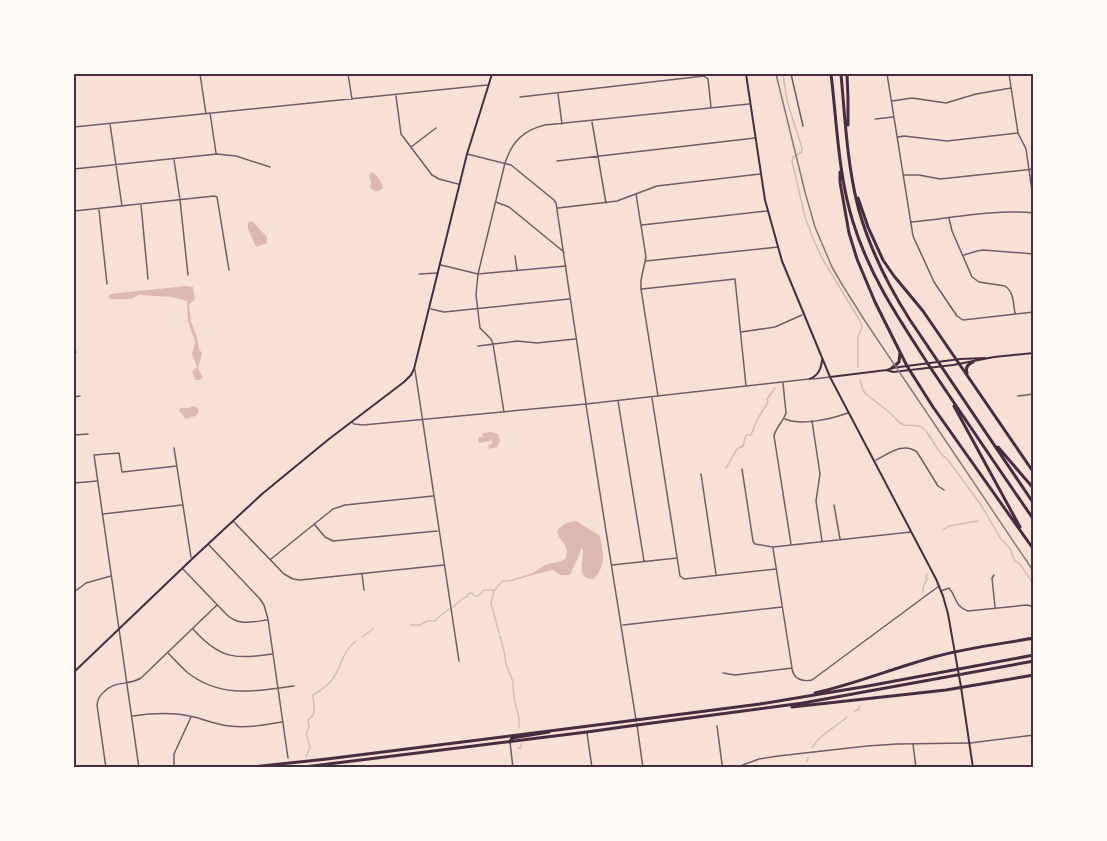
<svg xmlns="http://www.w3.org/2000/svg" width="1107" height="841" font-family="Roboto,sans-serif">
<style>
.water{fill:#dcb8b0}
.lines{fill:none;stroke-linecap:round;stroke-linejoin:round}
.stream{stroke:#dcb8b0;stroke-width:1.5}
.minor{stroke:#755966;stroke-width:1.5}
.tertiary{stroke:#755966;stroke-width:1.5}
.secondary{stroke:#4a2c40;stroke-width:2}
.trunk{stroke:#4a2c40;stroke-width:3}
.motorway{stroke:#4a2c40;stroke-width:3}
.rail{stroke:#8f747c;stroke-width:1.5}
.neatline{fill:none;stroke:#4a2c40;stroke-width:2}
</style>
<rect width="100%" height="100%" fill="#f7e1d7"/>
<path class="water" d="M372,172C377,175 382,182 383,188C378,193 375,191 370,188L371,181L369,175Z
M250,221L253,222L267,237V243L256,247L248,229V223Z
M186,286L193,287L195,299L189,305L191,322L197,337L199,349L202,353L198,368L203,378L200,380H196L192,372L197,367L192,354L195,342L188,321L187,301L172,297L139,295L131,299H110L108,297L110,294Z
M194,406L198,408L199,412L195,416L186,419L179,411L180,408H189Z
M492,432L498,434L500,441L497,447L489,449L488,445L492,444V438L491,441L479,443L478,437H483L482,433Z
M576,521L600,536C603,554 607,564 594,579C575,579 584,563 583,549L581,548L577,560L570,575H561L552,570L532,575L531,574L545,565L562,561L566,558C570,543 559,543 557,531C562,524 568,522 576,521Z"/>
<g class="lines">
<path class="stream" d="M783,74L787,101L802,148V152L793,157L792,161L805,217L812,236L822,258L860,321L862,327L858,337V367
M860,380L863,390L866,394L889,412L900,423L905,425L920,426L926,431L941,454L948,460L981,505L1001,539L1009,547L1015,561L1020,564L1034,585
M726,468L737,449L743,446L746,435H751L757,420L768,402L767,399L775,388
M943,530L949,526L978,521
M494,591L491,603L499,633
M923,592V587L927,579L926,577L927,574
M453,607L462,599L467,597L468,594L472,593L475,596H478L484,590C502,590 491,591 503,581H509L533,574
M410,625H420L427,621H435L440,616L449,609
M500,636L504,651L506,664L513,682L514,699L519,718V728
M362,637L373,629
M855,711L859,709L860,706
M518,748H521V744
M812,748C820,734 836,727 847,717
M306,757L310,747L306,734L309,727L308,720C318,714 313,705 313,695C319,691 328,686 332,680C342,666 342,652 356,641
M807,761L808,758"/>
<path class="minor" d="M200,74L206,114
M348,74L352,99
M791,74L803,126
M887,74L913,236L934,282L957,316L963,320L1034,312
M1009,74L1018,133L1026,149L1033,198L1032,213
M558,94L562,124
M396,96L401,134L432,175L439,179L458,184
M520,97L704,76L708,79L711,107
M892,101L912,98L946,103L976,94L1011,88
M210,113L216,153
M875,119L893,117
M592,122L606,203
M110,124L122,206
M74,127L487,85
M898,137L904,136L947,141L1018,133
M411,147L436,128
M467,154L511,165L554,200L556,203L586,403
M174,160L180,200L188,275
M557,161L755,138
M74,169L217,154L236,156L270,167
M904,175H919L940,179L1034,169
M636,194L646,257L641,280V289L658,396
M496,202L509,207L564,252
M141,205L148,279
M558,208L617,201L657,186L760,174
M99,210L107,284
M74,211L214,196L217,197L229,270
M949,218L952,231L972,277L979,282L1005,286C1014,292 1013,303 1015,313
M911,222C952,218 993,209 1034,213
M642,225L767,211
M964,255L977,251L983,250L1034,254
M515,256L517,270
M646,261L778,247
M441,265L478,274L566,266
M419,274L438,273
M642,289L735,279L746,386
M431,309L444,312L569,299
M74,332V339
M741,332L775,327L802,315
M478,346L517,341L537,343L575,339
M74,353L76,352
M415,370L459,661
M783,383L786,413C783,422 776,427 774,436L791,544
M1018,396L1034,394
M74,397L80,396
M652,398L680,576L684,579L776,569
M618,401L644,561
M504,412L493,344L491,339L480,328L476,295L478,274L505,163C512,142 523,130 545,125L749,104
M785,419C802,426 831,419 848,413
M812,421L820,474L816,501L822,541
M74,435L88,434
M174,448L191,557
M876,460C890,453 903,442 917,452L938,486L944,490
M742,469L753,541L755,544L773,547L911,532
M701,474L716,574
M74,483L97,481
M834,505L840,539
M103,514L182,505
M233,521L284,574L293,579L300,580L444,565
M315,525L325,537L333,541L437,531
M209,545L260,599L264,605L268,619L288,758
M271,559L333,509L345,505L433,496
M612,565L677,558
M183,569L227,615C239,626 252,622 267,620
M362,574L364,590
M994,575L992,578L995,607
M941,591L949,588C957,597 954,606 968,611L1027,605L1031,606L1034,610
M74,592L86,583L111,576
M623,625L782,607
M193,629C219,658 234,660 272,654
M168,653C175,660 181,667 188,673C222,699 256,691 294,686
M792,669C794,679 802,682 812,680L939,586
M723,673L735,675L792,668L773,548
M133,716C153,713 173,712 194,717C206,720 217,725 230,726C248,728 265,725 282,722
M717,726L722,764L724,768
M587,733L592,768
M510,742L513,768
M970,743L1034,735
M913,744L916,768
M74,767V768
M174,767V754L191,717
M106,768L97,705C98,699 99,696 104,692C115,680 128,686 141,678L217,605
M139,768L94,455L119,453L122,472L177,466"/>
<path class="tertiary" d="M813,379L830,377
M586,405L636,720
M352,422L354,424L363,425L586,404L809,379
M637,725L643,768
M735,768L759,759L778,756L867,746L897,744L969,743"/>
<path class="secondary" d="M746,74L765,200L782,261L830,377L936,579L943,596L948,614L961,687L973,768
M994,357L1034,353
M887,370L892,368L960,359L985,358
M830,377L887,370L893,372L953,365L994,357
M810,379C818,375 821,370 822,360
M74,672L192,559L262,494L329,439L404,382L411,375L414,369L467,154L492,74"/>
<path class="trunk" d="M510,742L512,738L549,732
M243,768L327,759L636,720
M296,768L587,732L637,725"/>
<path class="motorway" d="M831,74C837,123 838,174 853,222C870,278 903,325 934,373C967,422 1000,471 1034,520
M841,74C845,118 847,163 858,207C869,247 887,284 910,320L1034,504
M847,74L848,99V125
M840,172V182L849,233L857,259L875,302L907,366L933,407L1034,550
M858,198L868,227L883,260L894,276L923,311L1034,473
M892,368L899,362L900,353
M967,373C965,367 968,364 973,362
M954,406L1020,527
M998,447L1034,489
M815,693C855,684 894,668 934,657C966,648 1000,644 1034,638
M792,707L946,690L1034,675
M636,720L760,704L868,686L1034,655
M637,725L803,703L1034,661"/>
<path class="rail" d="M776,74L805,192L815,227L832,267L843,286L865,321L1034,572"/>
</g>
<rect width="1107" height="841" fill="none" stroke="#fffaf5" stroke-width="150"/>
<rect x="75" y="75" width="957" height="691" class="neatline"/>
</svg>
